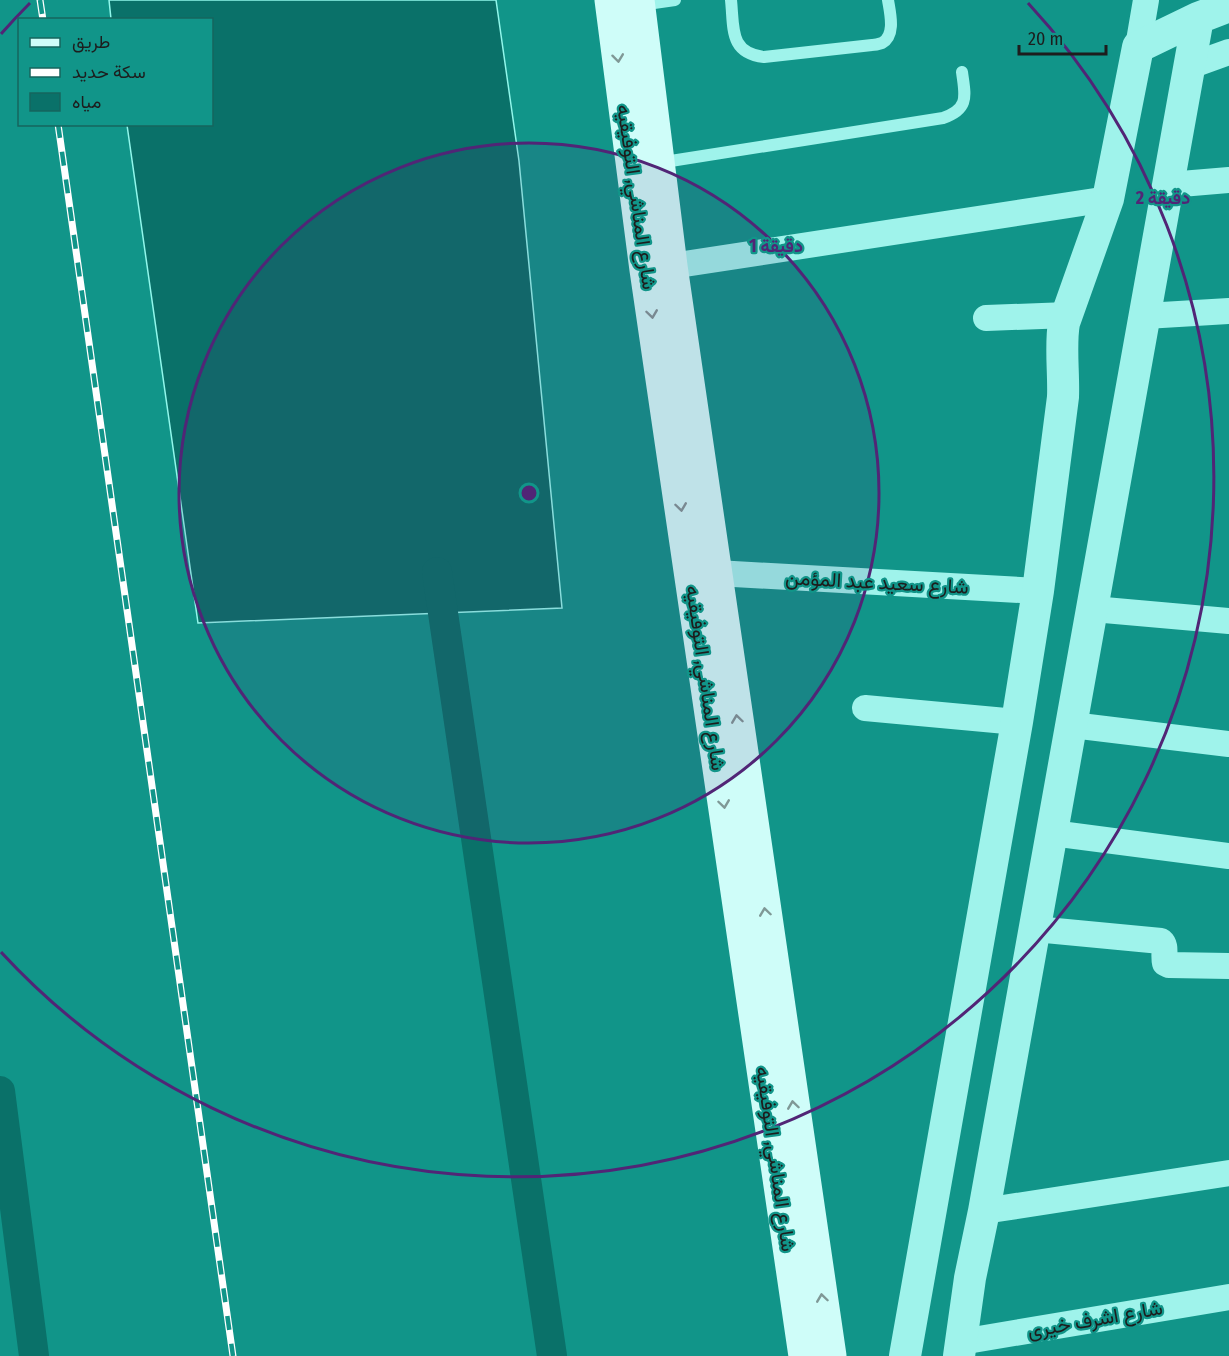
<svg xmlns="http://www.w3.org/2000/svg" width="1229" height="1356" font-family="'Fira Sans Condensed',Vazirmatn,sans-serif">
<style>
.water{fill:#0a7169;stroke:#91f7eb;stroke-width:1.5}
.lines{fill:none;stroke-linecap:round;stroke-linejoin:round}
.canal{stroke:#0a7169;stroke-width:30}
.service{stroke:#9ff3eb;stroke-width:12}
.minor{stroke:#9ff3eb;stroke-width:26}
.tertiary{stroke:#9ff3eb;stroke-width:32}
.secondary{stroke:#cffdf9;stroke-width:33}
.rail-casing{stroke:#fff;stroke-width:7}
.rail{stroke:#119589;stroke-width:4.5;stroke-dasharray:14;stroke-linecap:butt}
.oneway{stroke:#7f9896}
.ring{fill:none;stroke:#512576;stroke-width:3}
.labels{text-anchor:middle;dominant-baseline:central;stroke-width:4.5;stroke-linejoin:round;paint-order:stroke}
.street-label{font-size:20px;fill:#1d1d1d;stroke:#119589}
.centre{fill:#512576;stroke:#119589;stroke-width:3}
.ring-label{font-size:18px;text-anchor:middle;font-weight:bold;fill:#512576;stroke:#119589;stroke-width:4.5;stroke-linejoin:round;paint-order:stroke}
</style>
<rect width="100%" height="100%" fill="#119589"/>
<path class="water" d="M109,0H496L519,161L562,608L198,623L127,125L212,124V20L111,19Z"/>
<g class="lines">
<path class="canal" d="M437,572L552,1356
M0,1091L34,1356"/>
<path class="service" d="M731,0C734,28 729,53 764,57L872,45C875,45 879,44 882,43C896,35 890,13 888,0
M640,5L675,0
M658,163L943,118C970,109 965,95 962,72"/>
<path class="minor" d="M1138,47L1146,0
M1190,66L1229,52
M1169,185L1229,180
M652,269L1108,199
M1145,316L1229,311
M986,318L1068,315
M716,573L1038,591
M1093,609L1229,621
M865,708L1017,722
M1072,725L1229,744
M1052,833L1229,856
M1035,929L1161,941C1167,946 1163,955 1165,963L1169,965L1229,966
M984,1211L1229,1173
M961,1342L1229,1297"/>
<path class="tertiary" d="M905,1356L1017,722L1038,591L1063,397C1064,374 1060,344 1064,323L1108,199L1138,47L1198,18L1229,6
M959,1356L970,1278L984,1211L1198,18"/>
<path class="secondary" d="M611,0L646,270L805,1356
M638,0L671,266L830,1356"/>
<g class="rail-casing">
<path id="rail" d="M40,0L43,20
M58,124L233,1356"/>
</g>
<use href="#rail" class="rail"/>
</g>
<defs><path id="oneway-chevron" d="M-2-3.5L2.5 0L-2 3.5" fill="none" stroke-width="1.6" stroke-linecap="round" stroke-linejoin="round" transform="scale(1.5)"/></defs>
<g class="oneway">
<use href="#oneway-chevron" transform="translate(618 58) rotate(83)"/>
<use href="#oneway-chevron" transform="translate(652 314) rotate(82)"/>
<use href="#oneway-chevron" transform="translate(681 507) rotate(82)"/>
<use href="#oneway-chevron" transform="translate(737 719) rotate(-98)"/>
<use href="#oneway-chevron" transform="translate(724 804) rotate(82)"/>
<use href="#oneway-chevron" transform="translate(765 912) rotate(-98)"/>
<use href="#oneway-chevron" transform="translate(793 1105) rotate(-98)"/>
<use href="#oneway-chevron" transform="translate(822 1298) rotate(-98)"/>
</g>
<circle cx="529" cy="493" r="350" fill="#512576" fill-opacity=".12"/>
<g class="ring">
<circle cx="529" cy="493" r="350"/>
<path d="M1 34A699 699 0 0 1 30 3M1028 3A699 699 0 1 1 1 952"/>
</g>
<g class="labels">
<g class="street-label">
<text transform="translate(637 197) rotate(82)">شارع المناشي, التوفيقيه</text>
<text transform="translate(877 582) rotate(3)">شارع سعيد عبد المؤمن</text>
<text transform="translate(706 678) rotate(82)">شارع المناشي, التوفيقيه</text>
<text transform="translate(776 1159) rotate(82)">شارع المناشي, التوفيقيه</text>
<text transform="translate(1095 1319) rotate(-10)">شارع اشرف خيرى</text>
</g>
</g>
<circle cx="529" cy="493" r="9" class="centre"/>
<g class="ring-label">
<text x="1163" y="204">2 دقيقة</text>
<text x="776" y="252">1 دقيقة</text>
</g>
<rect x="18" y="18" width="195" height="108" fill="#119589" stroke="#16655e" stroke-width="1.5"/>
<rect x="30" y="38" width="30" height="9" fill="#cffdf9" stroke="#16655e" stroke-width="1.5"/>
<text x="72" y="48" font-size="18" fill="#1d1d1d">طريق</text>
<rect x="30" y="68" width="30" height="9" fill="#ffffff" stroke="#16655e" stroke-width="1.5"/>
<text x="72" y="78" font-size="18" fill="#1d1d1d">سكة حديد</text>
<rect x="30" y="93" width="30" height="18" fill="#0a7169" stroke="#16655e" stroke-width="1.5"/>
<text x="72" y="108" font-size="18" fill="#1d1d1d">مياه</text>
<path d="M1019 45v9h87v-9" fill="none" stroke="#1d1d1d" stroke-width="3"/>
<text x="1028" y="45" font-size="18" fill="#1d1d1d" stroke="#119589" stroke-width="4.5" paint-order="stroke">20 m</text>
</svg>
